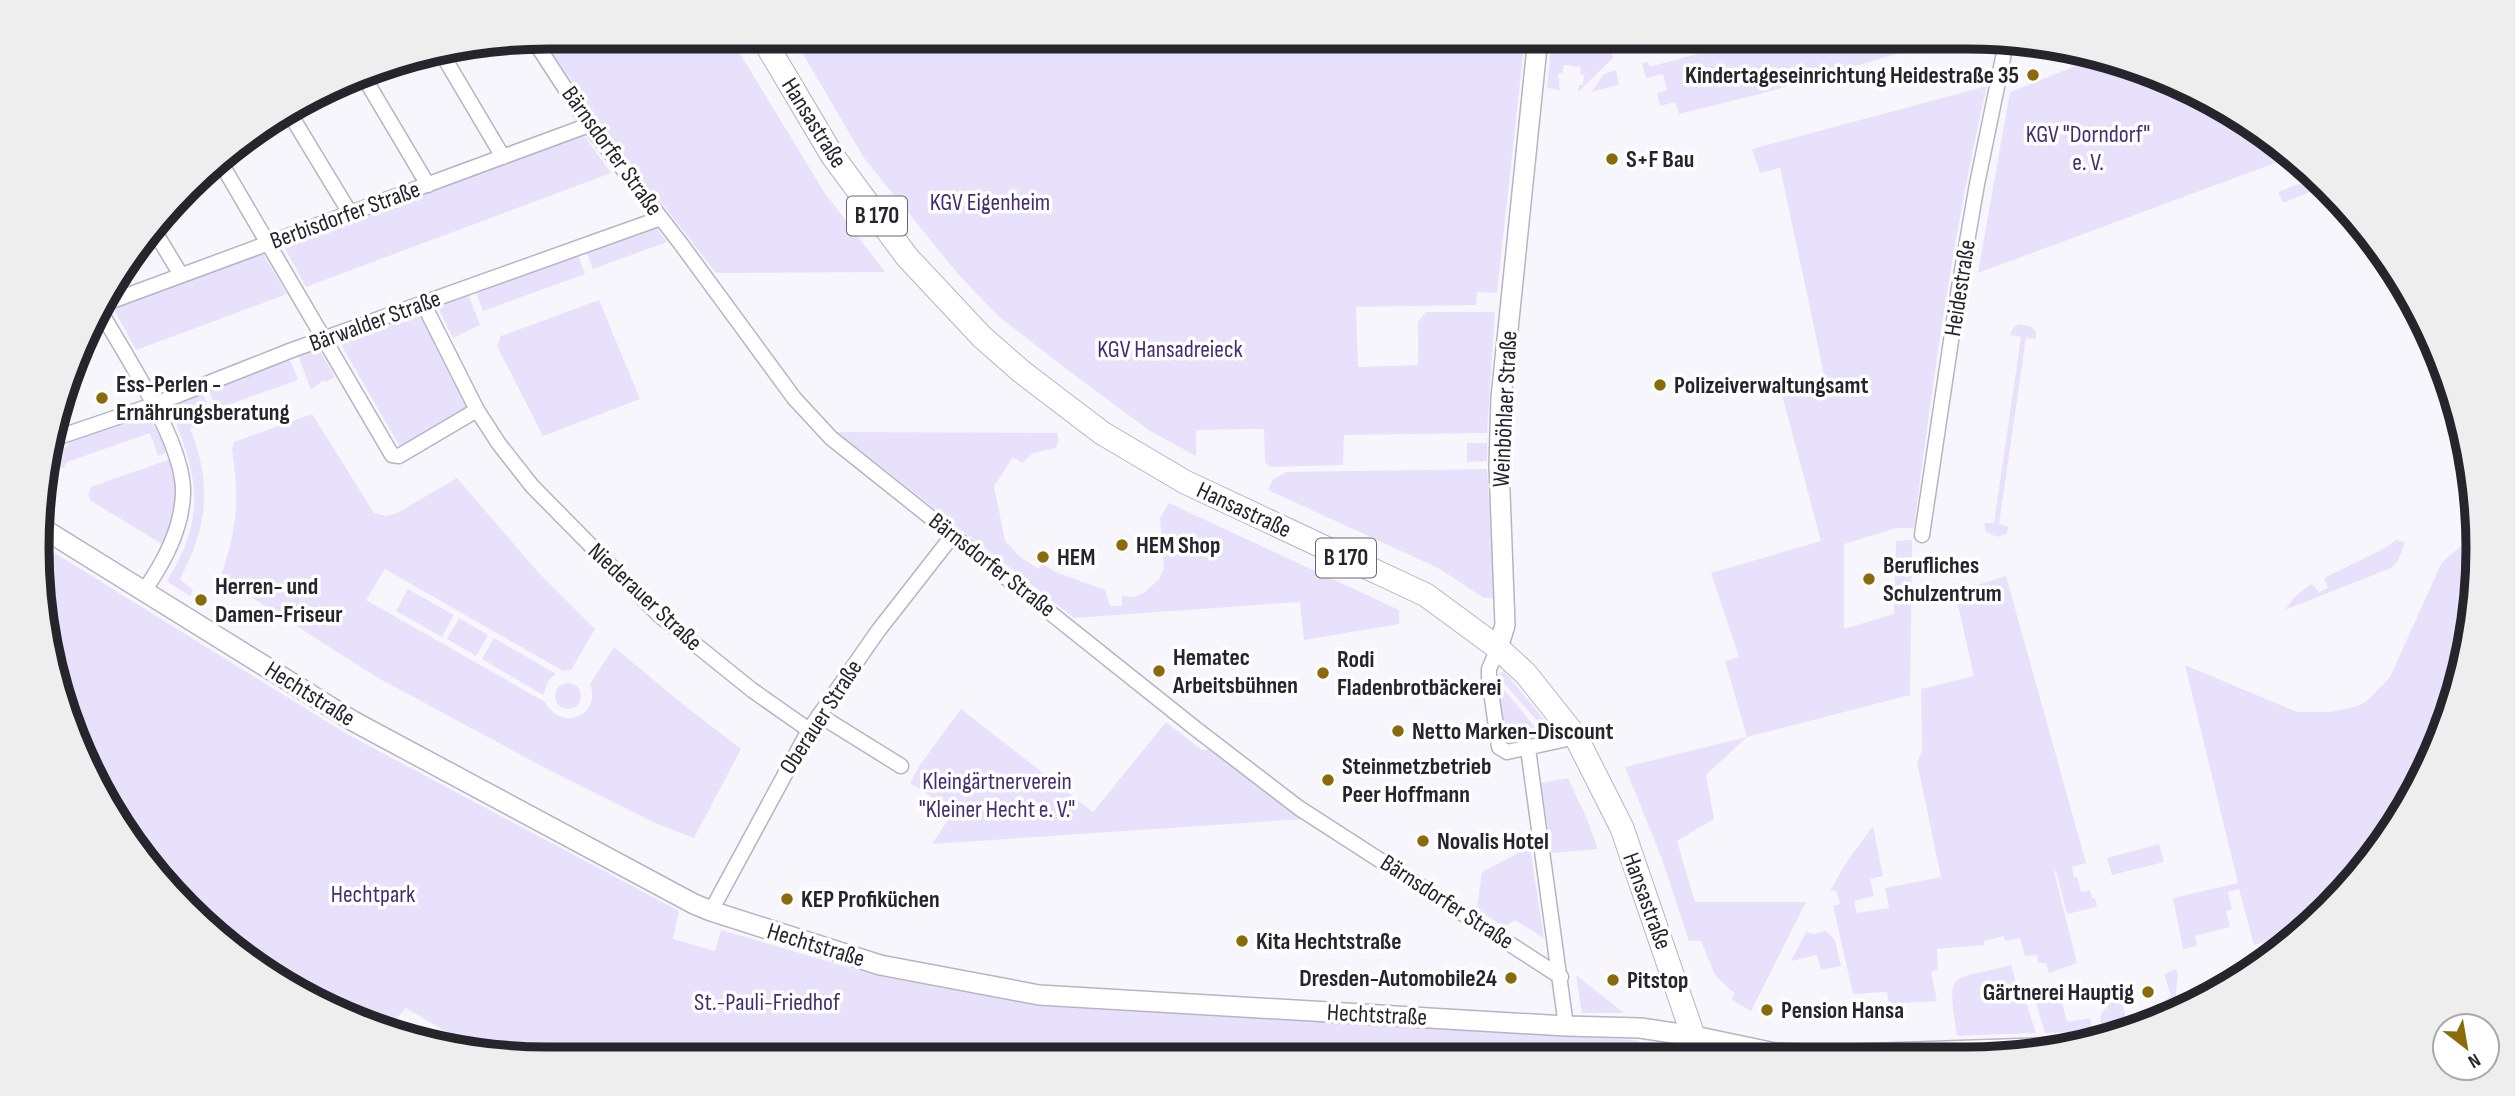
<svg xmlns="http://www.w3.org/2000/svg" width="2515" height="1096" font-family="'Sofia Sans Condensed',sans-serif">
<style>
.green{fill:#e8e1fb}
.lines{fill:none;stroke-linecap:round;stroke-linejoin:round}
.street-casing{stroke:#b7b3c4;stroke-width:17}
.secondary-casing{stroke:#b7b3c4;stroke-width:22}
.primary-casing{stroke:#b7b3c4;stroke-width:25}
.street{stroke:#fff;stroke-width:14}
.secondary{stroke:#fff;stroke-width:19}
.primary{stroke:#fff;stroke-width:23}
.poi-dot{fill:#8a6b0b;stroke:#fff;stroke-width:2.5}
.labels{text-anchor:middle;dominant-baseline:central;stroke-width:7;stroke-linejoin:round;paint-order:stroke}
.shield{fill:#fff;stroke:#68666b;stroke-width:2}
.shield-label{font-size:23px;font-weight:bold;fill:#27252c}
.poi-label{font-size:24px;font-weight:bold;fill:#27252c;stroke:#fff;text-anchor:start}
.street-label{font-size:24px;fill:#27252c;stroke:#fff}
.park-label{font-size:24px;fill:#462c70;stroke:#fff}
.rim{fill:none;stroke:#27252c;stroke-width:9}
</style>
<rect width="100%" height="100%" fill="#f8f6fd"/>
<path class="green" d="M548,37H730L824,192L885,272L716,273L657,197L631,168L542,38Z
M793,37H1525L1497,293L1477,292L1476,305L1356,307L1358,367L1418,365V322L1426,312H1495L1487,433L1344,435L1343,465L1270,467L1265,462L1264,429L1196,430V456L1150,431L1065,368L998,316L957,273L864,158Z
M1552,37H1645L1610,46L1613,58L1578,92L1579,85H1583L1584,75L1580,74L1581,67L1564,65L1562,73L1558,74L1560,90L1547,88Z
M1697,37H1954L1764,93L1679,114L1675,102L1660,106L1657,93L1667,90L1663,74L1646,78L1642,63L1648,62L1649,67L1701,53Z
M2096,58L2132,64L2223,105L2294,156L1978,273L2010,92Z
M1616,70L1619,85L1591,92L1604,74Z
M1987,86C1953,232 1933,380 1914,528H1896L1844,544V629L1894,614L1896,541L1912,540L1910,695L1747,737L1706,775L1714,819L1677,841L1695,902H1806L1751,1011L1732,1000L1734,993L1715,975L1701,941H1689L1662,859L1625,767L1747,737L1725,661L1739,657L1711,573L1821,541L1781,391L1825,379L1780,168L1760,173L1752,149Z
M584,135L611,173L306,287L283,245Z
M2316,177L2325,186L2283,203L2278,192Z
M655,226L667,242L593,269L586,251Z
M262,252L287,294L136,350L112,306Z
M577,253L585,274L483,311L475,291Z
M468,293L480,325L453,338L438,308L440,304Z
M599,300L640,399L543,436L497,346L501,336Z
M414,312L419,313L466,407L400,447L340,343L343,339Z
M2018,324L2032,327L2036,332V339L2026,338L1999,524L2009,527L2006,534L1997,537L1986,532L1984,523H1994L2021,337L2010,335L2013,328Z
M316,349H319L335,377L326,382L324,380L311,390L298,355Z
M289,357L298,380L216,409L208,388Z
M202,391L213,420L190,429C213,484 207,528 180,579L193,590L190,596L167,581C209,513 197,473 168,404Z
M147,414L169,451L158,456L150,433L67,462L63,469L54,462L73,438Z
M312,414L374,513L387,516L397,513L457,478L538,572L595,629L571,670L563,671L385,569L366,600L545,702C562,733 602,715 590,684L614,647L685,706L741,749L694,838L657,824L545,768L432,707L378,678L224,580L222,573C238,524 239,499 232,449L234,442Z
M837,432L1057,433L1059,440L1056,448L1033,453L1022,463L1013,457L994,486L1005,541L1020,557L1039,569L1042,564L1058,573L1105,590L1110,606H1122V596L1134,597L1144,593L1159,579L1164,569L1160,518L1169,503L1399,610V624L1304,640L1300,602L1074,618Z
M1467,443H1487V461L1467,462Z
M173,458L178,500L165,546L91,501L88,495L91,487Z
M1487,469L1495,598H1484L1438,568L1268,490L1273,479L1287,472Z
M2476,538L2474,615L2451,713L2435,744L2421,747L2425,766L2392,832L2327,907L2325,902L2304,908L2306,917L2302,919L2306,930L2254,945L2239,889L2228,892L2232,909L2226,911L2230,927L2195,936L2197,946L2183,949L2173,898L2238,883L2185,665L2297,712H2329L2355,707L2367,701L2390,677L2442,562L2465,543Z
M2396,540L2405,542L2398,561L2391,568L2285,610C2292,599 2300,591 2312,584L2319,592L2328,588L2324,578L2385,548Z
M37,542L347,734L679,911L673,939L715,951L721,930L878,976L1040,1006L1635,1040L1639,1041L1641,1049L1633,1056L548,1059L472,1047L406,1008L390,1025L381,1031L236,953L164,885L105,804L47,647Z
M2006,576L2086,863L2072,867L2074,877H2077L2081,892L2090,890L2092,898H2095L2097,907L2067,914L2056,871H2054L2077,963L2049,973L2046,963H2038L2037,955L2025,956L2020,938L2005,941L2004,936L1984,941L1985,945L1937,949L1938,969L1931,972L1937,1001L1889,1004L1887,992L1853,994L1833,906L1840,904L1836,890L1830,891L1846,863L1873,826L1883,876L1870,879L1874,896L1854,901L1857,913L1889,908L1885,888L1941,877L1917,762L1922,751L1921,689L1974,676L1955,592Z
M408,589L454,615L442,637L396,611Z
M459,618L488,635L476,656L447,639Z
M494,638L556,674L549,680L543,695L482,659Z
M1504,671L1552,729L1551,737L1497,675Z
M1496,680L1545,739C1530,742 1514,750 1504,734Z
M555 696a13 13 0 1 1 26 0a13 13 0 1 1-26 0Z
M961,709L1093,812L1166,722L1202,750L1214,749L1305,819L932,844L954,811L910,783L920,765Z
M1568,778L1587,819L1598,849L1552,853L1541,783Z
M2159,844L2164,862L2112,875L2107,858Z
M1530,847L1544,938L1515,920L1504,927L1477,909L1482,872Z
M1826,931L1835,940L1841,966L1821,970L1817,955L1791,961L1806,932L1813,934Z
M2011,965L2020,998L2025,999L2036,1033L1957,1036C1946,966 1950,982 2011,965Z
M2176,969L2178,974L2174,1012L2142,1022C2144,1010 2162,1004 2171,996L2164,974Z
M1576,975L1624,1013H1582Z
M2119,991L2128,1026L2114,1031H2100L2101,1014Z
M2060,993L2067,1022L2090,1018L2092,1031L2045,1033L2034,997Z"/>
<g class="lines">
<g class="street-casing">
<path id="street" d="M533,39L589,125L681,244L794,398L831,438L1196,729L1299,808L1561,977
M442,54L503,157
M362,74L428,185
M287,109L350,213
M218,158L392,455L399,456L477,410
M155,232L181,275
M423,303L477,410L499,444L532,486L660,616L752,690L809,730
M101,305L589,125
M99,309C124,353 185,444 183,493C182,529 164,562 144,591
M50,440L153,405L292,350L661,218
M1922,535L1958,294L1977,184L2006,43
M1498,648L1489,669V678L1499,747L1507,752L1576,737
M819,715L901,766
M1528,749L1566,1026
M711,911L809,730L878,631L953,535"/>
</g>
<g class="secondary-casing">
<path id="secondary" d="M39,526L353,721L694,904L711,911L880,965L1039,995L1566,1026L1640,1028L1694,1036L1775,1053L1825,1055L2060,1047
M1498,648L1505,625L1499,466L1501,398L1538,37"/>
</g>
<g class="primary-casing">
<path id="primary" d="M762,37L832,155L907,257L982,337L1022,372L1102,433L1185,482L1426,595L1498,648L1526,674L1576,737L1622,828L1700,1056"/>
</g>
<use href="#street" class="street"/>
<use href="#secondary" class="secondary"/>
<use href="#primary" class="primary"/>
</g>
<g class="poi-dot">
<circle cx="2033" cy="75" r="7"/>
<circle cx="1612" cy="159" r="7"/>
<circle cx="1660" cy="385" r="7"/>
<circle cx="102" cy="398" r="7"/>
<circle cx="1122" cy="545" r="7"/>
<circle cx="1043" cy="557" r="7"/>
<circle cx="1869" cy="579" r="7"/>
<circle cx="201" cy="600" r="7"/>
<circle cx="1159" cy="671" r="7"/>
<circle cx="1323" cy="673" r="7"/>
<circle cx="1398" cy="731" r="7"/>
<circle cx="1328" cy="780" r="7"/>
<circle cx="1423" cy="841" r="7"/>
<circle cx="787" cy="899" r="7"/>
<circle cx="1242" cy="941" r="7"/>
<circle cx="1511" cy="978" r="7"/>
<circle cx="1613" cy="980" r="7"/>
<circle cx="2148" cy="992" r="7"/>
<circle cx="1767" cy="1010" r="7"/>
</g>
<g class="labels">
<g class="shield">
<rect x="847" y="196.5" width="60" height="39" rx="5"/>
<rect x="1316" y="538.5" width="60" height="39" rx="5"/>
</g>
<g class="shield-label">
<text x="877" y="216">B 170</text>
<text x="1346" y="558">B 170</text>
</g>
<g class="poi-label">
<text x="2019" y="75" text-anchor="end">Kindertageseinrichtung Heidestraße 35</text>
<text x="1626" y="159">S+F Bau</text>
<text x="116" y="384">Ess-Perlen -<tspan x="116" dy="28">Ernährungsberatung</tspan></text>
<text x="1674" y="385">Polizeiverwaltungsamt</text>
<text x="1136" y="545">HEM Shop</text>
<text x="1057" y="557">HEM</text>
<text x="1883" y="565">Berufliches<tspan x="1883" dy="28">Schulzentrum</tspan></text>
<text x="215" y="586">Herren- und<tspan x="215" dy="28">Damen-Friseur</tspan></text>
<text x="1173" y="657">Hematec<tspan x="1173" dy="28">Arbeitsbühnen</tspan></text>
<text x="1337" y="659">Rodi<tspan x="1337" dy="28">Fladenbrotbäckerei</tspan></text>
<text x="1412" y="731">Netto Marken-Discount</text>
<text x="1342" y="766">Steinmetzbetrieb<tspan x="1342" dy="28">Peer Hoffmann</tspan></text>
<text x="1437" y="841">Novalis Hotel</text>
<text x="801" y="899">KEP Profiküchen</text>
<text x="1256" y="941">Kita Hechtstraße</text>
<text x="1497" y="978" text-anchor="end">Dresden-Automobile24</text>
<text x="1627" y="980">Pitstop</text>
<text x="2134" y="992" text-anchor="end">Gärtnerei Hauptig</text>
<text x="1781" y="1010">Pension Hansa</text>
</g>
<g class="street-label">
<text transform="translate(814 123) rotate(58)">Hansastraße</text>
<text transform="translate(612 151) rotate(54)">Bärnsdorfer Straße</text>
<text transform="translate(345 215) rotate(-20)">Berbisdorfer Straße</text>
<text transform="translate(1960 288) rotate(-81)">Heidestraße</text>
<text transform="translate(375 321) rotate(-20)">Bärwalder Straße</text>
<text transform="translate(1505 409) rotate(-87)">Weinböhlaer Straße</text>
<text transform="translate(1244 510) rotate(25)">Hansastraße</text>
<text transform="translate(992 565) rotate(38)">Bärnsdorfer Straße</text>
<text transform="translate(645 597) rotate(43)">Niederauer Straße</text>
<text transform="translate(310 694) rotate(32)">Hechtstraße</text>
<text transform="translate(821 717) rotate(-57)">Oberauer Straße</text>
<text transform="translate(1647 901) rotate(70)">Hansastraße</text>
<text transform="translate(1447 902) rotate(33)">Bärnsdorfer Straße</text>
<text transform="translate(816 945) rotate(17)">Hechtstraße</text>
<text transform="translate(1377 1015) rotate(3)">Hechtstraße</text>
</g>
<g class="park-label">
<text x="2088" y="134">KGV "Dorndorf"<tspan x="2088" dy="28">e. V.</tspan></text>
<text x="990" y="202">KGV Eigenheim</text>
<text x="1170" y="349">KGV Hansadreieck</text>
<text x="997" y="781">Kleingärtnerverein<tspan x="997" dy="28">"Kleiner Hecht e. V."</tspan></text>
<text x="373" y="894">Hechtpark</text>
<text x="767" y="1002">St.-Pauli-Friedhof</text>
</g>
</g>
<path d="M0 0H2515V1096H0ZM548 49H1967A499 499 0 0 1 2466 548V548A499 499 0 0 1 1967 1047H548A499 499 0 0 1 49 548V548A499 499 0 0 1 548 49Z" fill="#eee" fill-rule="evenodd"/>
<path class="rim" d="M548 49H1967A499 499 0 0 1 2466 548V548A499 499 0 0 1 1967 1047H548A499 499 0 0 1 49 548V548A499 499 0 0 1 548 49Z"/>
<g transform="translate(2466 1047) rotate(149)"><circle r="33" fill="#ffffff" stroke="#a9a8ab" stroke-width="2"/>
<path d="M0-5L12 26L0 18L-12 26Z" fill="#8a6b0b"/>
<text y="-10" font-size="19" font-weight="bold" text-anchor="middle" fill="#27252c">N</text>
</g>
</svg>
